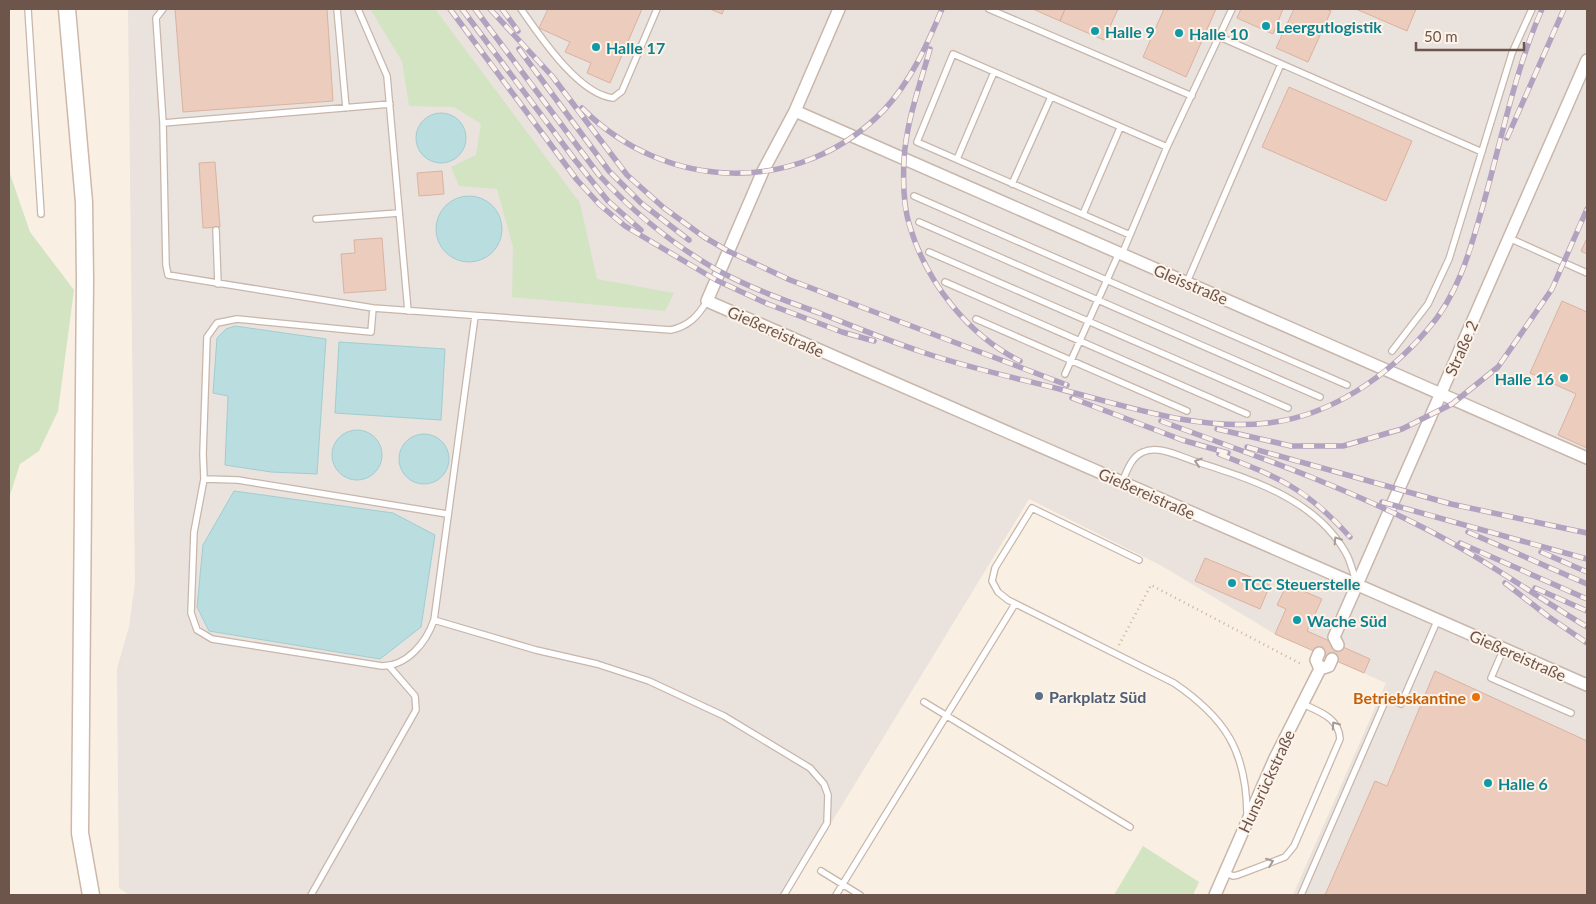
<svg xmlns="http://www.w3.org/2000/svg" width="1596" height="904" font-family="Lato,sans-serif">
<style>
.industrial{fill:#e9e2dd}
.green{fill:#d3e4c3}
.water{fill:#badde0;stroke:#a1cdd0}
.building{fill:#ebccbd;stroke:#dcb29f}
.lines{fill:none;stroke-linecap:round;stroke-linejoin:round}
.service-casing{stroke:#c8b6ab;stroke-width:8}
.minor-casing{stroke:#c8b6ab;stroke-width:14}
.secondary-casing{stroke:#cdb8ab;stroke-width:19}
.path{stroke:#cfb0a1;stroke-width:2.5;stroke-dasharray:1 4;stroke-linecap:butt}
.service{stroke:#fff;stroke-width:5.5}
.minor{stroke:#fff;stroke-width:11}
.secondary{stroke:#fff;stroke-width:16}
.rail-casing{stroke:#b1a3c0;stroke-width:5.5}
.rail{stroke:#fdf3e8;stroke-width:4;stroke-dasharray:11;stroke-linecap:butt}
.oneway{stroke:#a89994}
.culture-dot{fill:#0f9aa8;stroke:#fdf3e8;stroke-width:2}
.service-dot{fill:#5c6f8a;stroke:#fdf3e8;stroke-width:2}
.food-dot{fill:#e8710a;stroke:#fdf3e8;stroke-width:2}
.labels{text-anchor:middle;dominant-baseline:central;stroke-width:4;stroke-linejoin:round;paint-order:stroke}
.culture-label{font-size:16px;font-weight:bold;fill:#0d838f;stroke:#fdf3e8;text-anchor:start}
.street-label{font-size:16px;fill:#6e554c;stroke:#fdf3e8}
.service-label{font-size:16px;font-weight:bold;fill:#4e5e75;stroke:#fdf3e8;text-anchor:start}
.food-label{font-size:16px;font-weight:bold;fill:#c56008;stroke:#fdf3e8;text-anchor:end}
</style>
<rect width="100%" height="100%" fill="#f9efe2"/>
<path class="industrial" d="M128,9H1587V895H1293L1386,683L1275,634L1162,566L1029,499L787,895H129L119,888L117,669L129,627L135,583Z"/>
<path class="green" d="M370,9H435L580,203L597,279L674,293L665,311L512,297L513,247L497,189L459,186L451,167L476,155L481,124L454,107L409,106L402,61Z
M9,171L30,232L74,290L58,411L39,451L20,464L9,498Z
M1143,846L1199,882L1193,895H1114Z"/>
<path class="water" d="M416 138a25 25 0 1 1 50 0a25 25 0 1 1-50 0Z
M436 229a33 33 0 1 1 66 0a33 33 0 1 1-66 0Z
M235,326L326,339L317,474L271,472L225,465L228,396L213,393L217,338L226,329Z
M339,342L445,349L441,420L335,413Z
M332 455a25 25 0 1 1 50 0a25 25 0 1 1-50 0Z
M399 459a25 25 0 1 1 50 0a25 25 0 1 1-50 0Z
M234,491L393,513L435,535L421,627L380,659L209,631L197,607L203,545Z"/>
<path class="building" d="M175,9H327L333,101L183,112Z
M548,9H642L610,83L587,73L591,63L565,52L570,42L539,28Z
M710,9H724L722,14Z
M1033,9H1065L1060,21Z
M1065,9H1118L1104,40L1060,21Z
M1164,9H1216L1186,77L1143,57Z
M1241,9H1283L1273,34L1237,18Z
M1294,9H1326L1331,11L1308,62L1276,48Z
M1356,9H1416L1407,31Z
M1289,87L1412,141L1386,201L1262,147Z
M215,162L220,227L203,228L199,163Z
M442,171L444,194L419,196L417,173Z
M382,238L386,290L344,293L341,254L355,253L354,240Z
M1587,238V254L1581,251Z
M1562,301L1587,312V448L1558,435L1576,394L1530,373Z
M1205,558L1270,585L1260,609L1195,581Z
M1287,584L1322,599L1307,631L1370,659L1364,673L1275,634L1286,609L1277,605Z
M1435,671L1587,741V895H1325L1375,781L1387,786Z"/>
<g class="lines">
<g class="service-casing">
<path id="service" d="M28,9L41,214
M163,9L156,18L163,123L166,265L168,275L373,308L671,330C689,326 698,316 707,301
M337,9L346,108
M358,9L387,76L408,311
M521,9C540,36 578,94 613,98L622,91L657,9
M989,9L1192,96
M1220,37L1482,152
M163,123L390,104
M957,159L994,72
M1012,184L1051,97
M914,196L1347,385
M1083,214L1120,128
M316,219L399,213
M919,222L1320,397
M216,230L218,284
M1130,235L917,142L953,54L1167,147
M1509,238L1587,273
M929,252L1288,408
M1122,254L1167,147L1232,9
M945,282L1247,414
M1187,282L1281,64
M373,308L371,332L237,319L217,323L207,337L203,454L204,479L194,532L191,613L197,630L212,639L382,666C407,666 426,643 434,620L475,316
M976,319L1187,411
M1392,351L1428,304L1449,259L1512,53L1532,9
M1065,374L1119,253
M204,479L238,480L447,514
M1122,482C1127,471 1131,457 1143,452C1158,445 1179,456 1194,461C1251,479 1319,500 1348,557C1351,565 1354,574 1356,582
M1139,560L1032,508L995,568L992,581L998,592L1008,600L1174,683C1225,718 1246,750 1247,813
M434,620L536,650L597,664L649,681L724,716L810,768L824,784L828,795L827,823L784,895
M1504,648L1491,678L1571,713
M924,702L1130,827
M821,871L860,895
M1224,872L1233,876L1238,875L1285,857L1294,846L1340,739C1339,718 1320,712 1303,704
M311,895L416,710L415,696L389,666
M836,895L1015,604
M1301,895L1387,697L1401,704L1438,619"/>
</g>
<g class="minor-casing">
<path id="minor" d="M839,9L795,111L763,171L707,301L1587,685
M795,111L1587,458
M1338,645L1334,637L1587,60
M1319,653L1316,660L1320,669
M1320,669L1329,666L1332,659
M1215,895L1275,758L1320,669"/>
</g>
<g class="secondary-casing">
<path id="secondary" d="M67,9L84,202L85,279L80,833L91,895"/>
</g>
<path class="path" d="M1119,645L1151,585L1303,665"/>
<use href="#service" class="service"/>
<use href="#minor" class="minor"/>
<use href="#secondary" class="secondary"/>
<g class="rail-casing">
<path id="rail" d="M450,9L577,180L600,205L625,226L716,280L768,304L842,332L874,341
M462,9L575,160L608,201L641,230
M475,9L599,175C634,213 672,244 717,270C750,288 786,301 822,314C855,327 889,341 922,352C968,368 1017,378 1063,390C1130,407 1198,431 1268,423C1331,416 1388,376 1428,329C1458,295 1470,251 1482,209C1501,142 1514,73 1542,9
M490,9L552,76L627,175L664,208L704,237L728,251L790,280L1067,385
M502,9L518,31
M519,49L609,171L641,203L689,240
M930,49C920,85 906,122 904,160C903,181 903,206 910,227C927,283 968,335 1020,361
M582,108C665,192 800,197 884,110C911,81 927,45 942,9
M1507,138L1564,9
M1072,398L1182,440L1228,453
M1161,421C1247,453 1336,483 1418,525C1477,554 1531,593 1587,627
M1217,429L1291,446H1343L1402,429L1452,404L1498,367L1552,289L1587,209
M1247,447L1451,504L1587,533
M1219,454C1278,477 1306,488 1350,537
M1382,502L1587,559
M1468,532L1587,584
M1460,543L1587,599
M1541,552L1587,572
M1505,583L1549,617L1587,643
M1535,588L1587,611"/>
</g>
<use href="#rail" class="rail"/>
</g>
<defs><path id="oneway-chevron" d="M-2-3.5L2.5 0L-2 3.5" fill="none" stroke-width="1.6" stroke-linecap="round" stroke-linejoin="round" transform="scale(1.25)"/></defs>
<g class="oneway">
<use href="#oneway-chevron" transform="translate(1198 462) rotate(-162)"/>
<use href="#oneway-chevron" transform="translate(1337 540) rotate(-123)"/>
<use href="#oneway-chevron" transform="translate(1335 725) rotate(-125)"/>
<use href="#oneway-chevron" transform="translate(1270 862) rotate(-21)"/>
</g>
<g class="culture-dot">
<circle cx="1266" cy="26" r="5"/>
<circle cx="1095" cy="31" r="5"/>
<circle cx="1179" cy="33" r="5"/>
<circle cx="596" cy="47" r="5"/>
<circle cx="1564" cy="378" r="5"/>
<circle cx="1232" cy="583" r="5"/>
<circle cx="1297" cy="620" r="5"/>
<circle cx="1488" cy="783" r="5"/>
</g>
<circle class="service-dot" cx="1039" cy="696" r="5"/>
<circle class="food-dot" cx="1476" cy="697" r="5"/>
<g class="labels">
<g class="culture-label">
<text x="1276" y="26">Leergutlogistik</text>
<text x="1105" y="31">Halle 9</text>
<text x="1189" y="33">Halle 10</text>
<text x="606" y="47">Halle 17</text>
<text x="1554" y="378" text-anchor="end">Halle 16</text>
<text x="1242" y="583">TCC Steuerstelle</text>
<text x="1307" y="620">Wache Süd</text>
<text x="1498" y="783">Halle 6</text>
</g>
<g class="street-label">
<text transform="translate(1191 284) rotate(23)">Gleisstraße</text>
<text transform="translate(776 331) rotate(24)">Gießereistraße</text>
<text transform="translate(1461 348) rotate(-66)">Straße 2</text>
<text transform="translate(1147 493) rotate(24)">Gießereistraße</text>
<text transform="translate(1518 655) rotate(24)">Gießereistraße</text>
<text transform="translate(1266 781) rotate(-65)">Hunsrückstraße</text>
</g>
<g class="service-label">
<text x="1049" y="696">Parkplatz Süd</text>
</g>
<g class="food-label">
<text x="1466" y="697">Betriebskantine</text>
</g>
</g>
<rect width="1596" height="904" fill="none" stroke="#6e554c" stroke-width="20"/>
<path d="M1416 42v8h108v-8" fill="none" stroke="#6e554c" stroke-width="2.5"/>
<text x="1424" y="42" font-size="15" fill="#6e554c" stroke="#fdf3e8" stroke-width="4" paint-order="stroke">50 m</text>
</svg>
